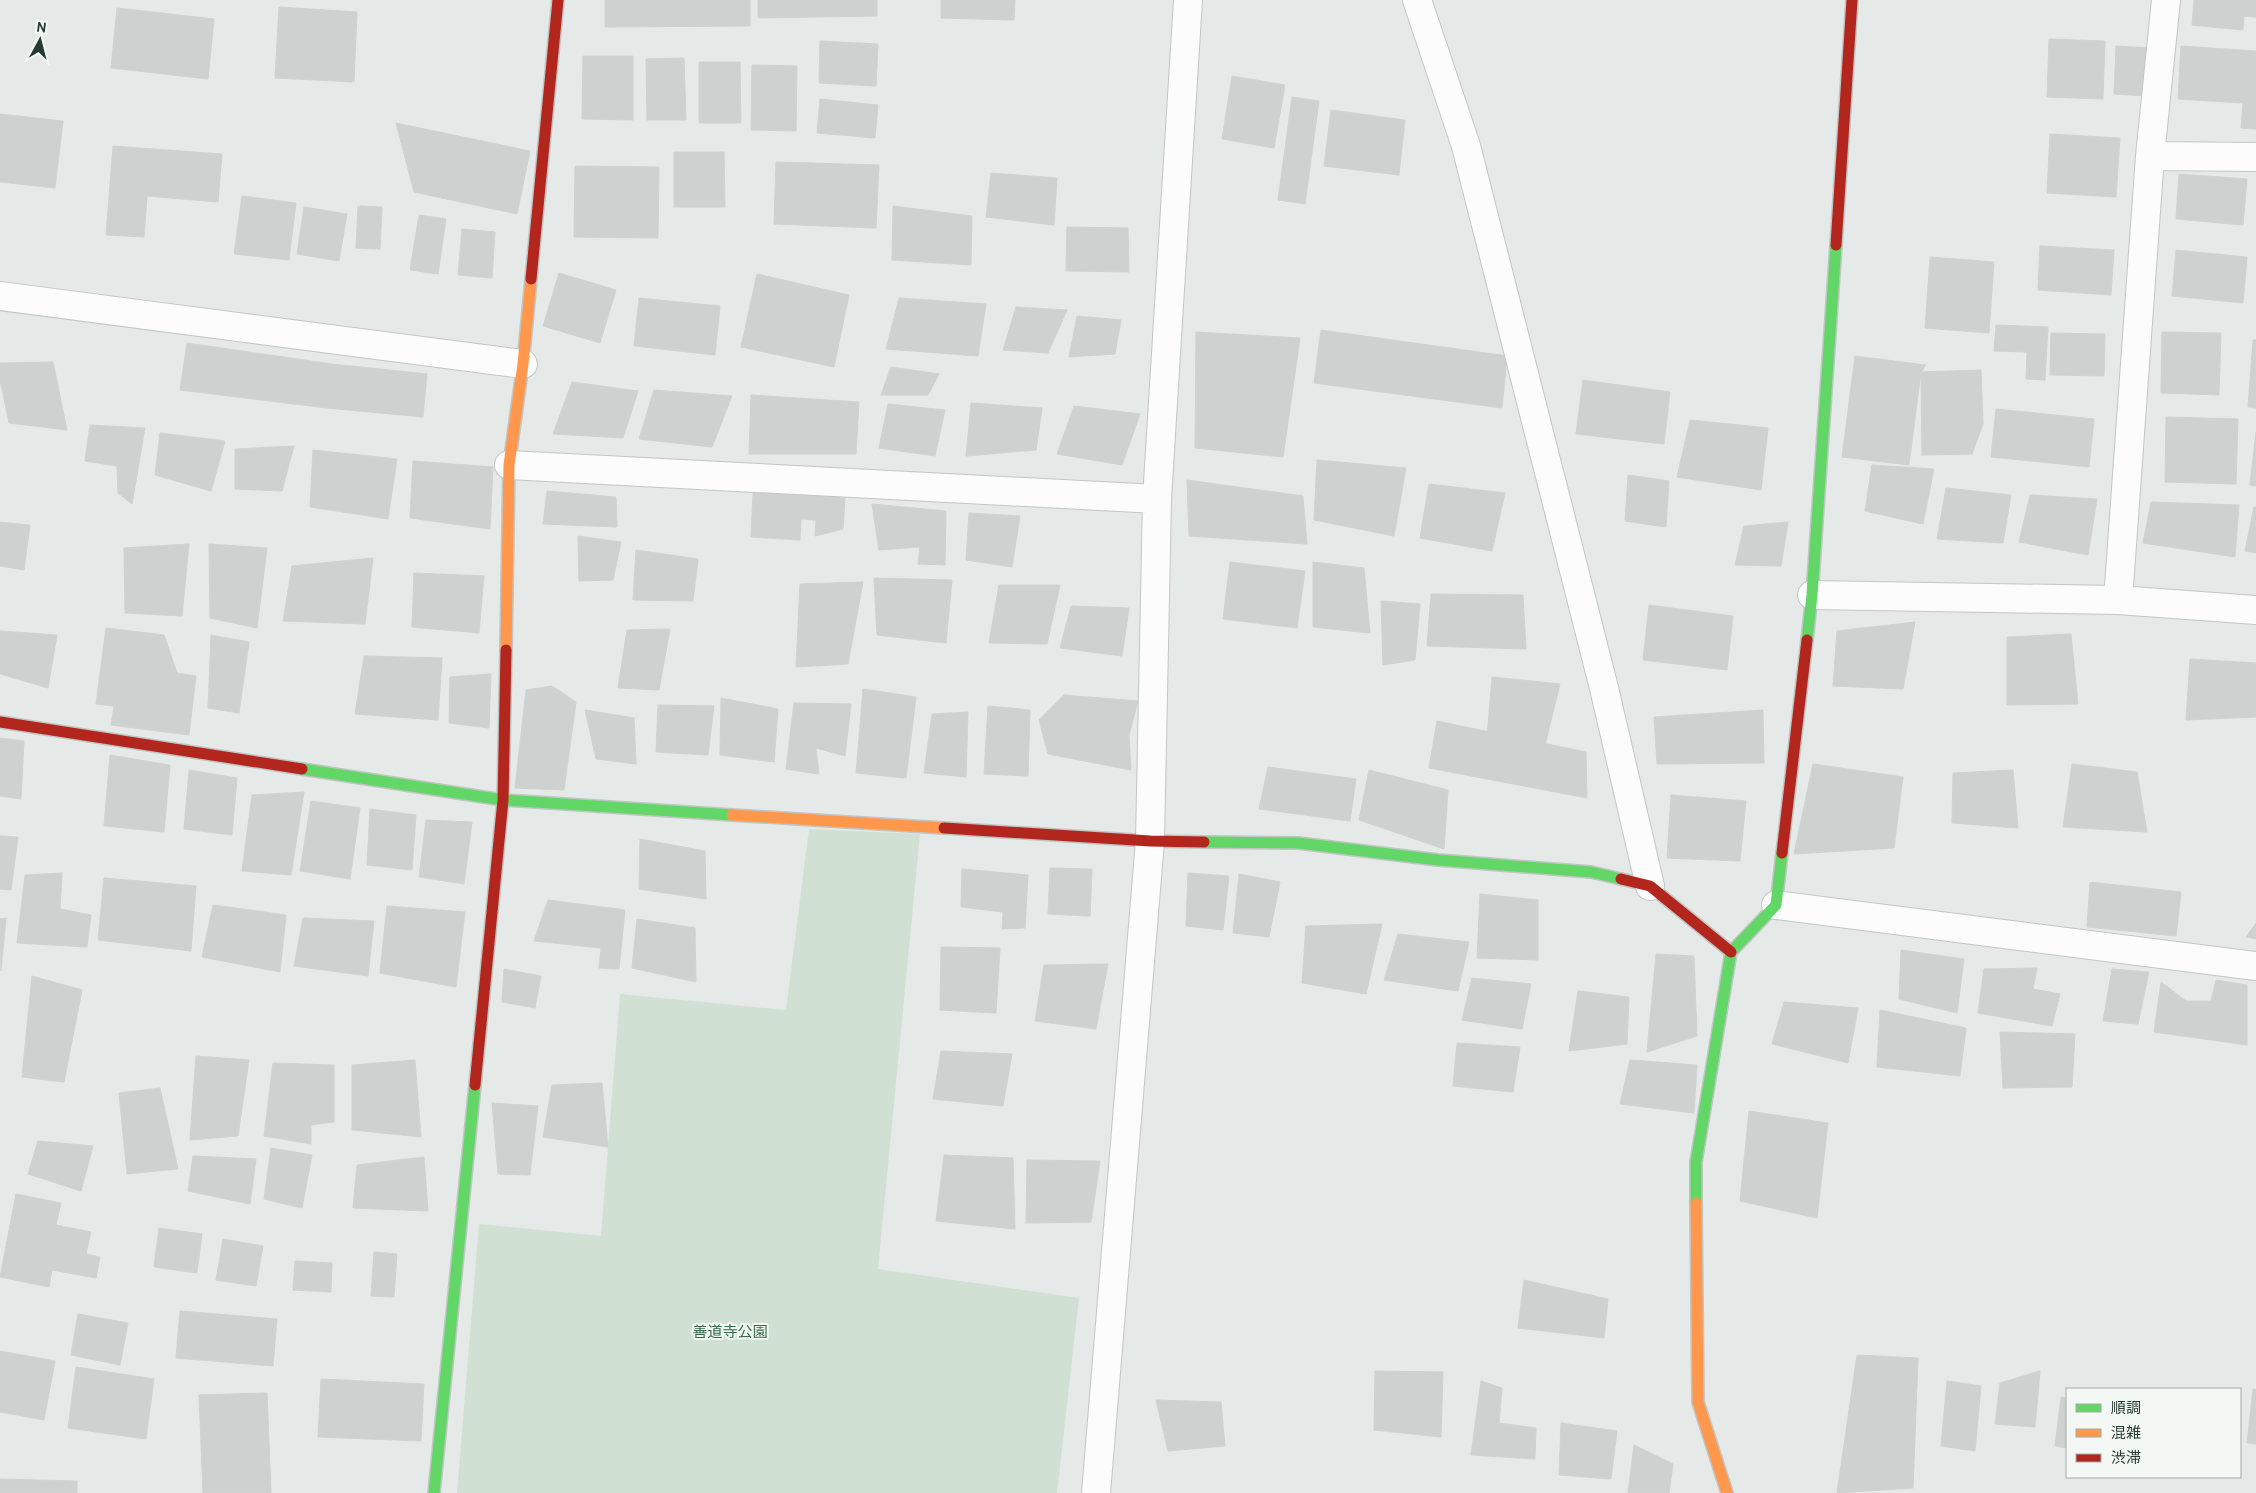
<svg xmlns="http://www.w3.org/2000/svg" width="2256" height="1493" font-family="Cabin,'Noto Sans JP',sans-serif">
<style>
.green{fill:#d0e1d3}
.building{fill:#cdd2d0;stroke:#ced2d0}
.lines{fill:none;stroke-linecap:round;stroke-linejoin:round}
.street-casing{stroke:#c2c6c4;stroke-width:30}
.fast-casing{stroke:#c1c6c4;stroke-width:14}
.slow-casing{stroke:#c1c6c4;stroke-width:14}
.jam-casing{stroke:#c1c6c4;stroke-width:14}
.street{stroke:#fbfcfb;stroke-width:28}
.fast{stroke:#63d668;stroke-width:11}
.slow{stroke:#ff974d;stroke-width:11}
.jam{stroke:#b3261e;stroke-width:11}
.labels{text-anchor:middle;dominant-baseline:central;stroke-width:4;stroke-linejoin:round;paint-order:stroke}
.park-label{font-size:15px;fill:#336c43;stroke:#f3f8f5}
</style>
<rect width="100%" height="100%" fill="#e5e9e7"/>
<path class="green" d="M809,829L920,834L878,1269L1079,1298L1057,1493H457L479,1224L601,1236L620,994L786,1010Z"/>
<path class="building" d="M605,0H750V26L605,27Z
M758,0H877V16L758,18Z
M941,0H1015L1014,20L941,18Z
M2194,0H2256V17L2244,16L2243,30L2192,25Z
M279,7L357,12L354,82L275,78Z
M117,8L214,19L208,79L111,68Z
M2049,39L2105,41L2103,99L2047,97Z
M820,41L878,44L876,86L819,83Z
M2116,46L2150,48L2147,96L2114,94Z
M2181,46L2256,51V129L2241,128L2243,103L2178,99Z
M583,56H633V120L582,119Z
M684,58L686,120H647L646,59Z
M699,62H740L741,123H699Z
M752,65L797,66L796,131L751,130Z
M1232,76L1285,85L1274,148L1222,139Z
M1292,97L1319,101L1305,204L1278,200Z
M820,99L878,105L875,138L817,133Z
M1331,110L1405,120L1399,175L1324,166Z
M0,114L63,121L55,188L0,182Z
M396,123L530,151L517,214L414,192Z
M2050,134L2120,138L2116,197L2047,193Z
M113,146L222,154L218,202L147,196L144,237L106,235Z
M674,152H724L725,207H674Z
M776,162L879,165L876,228L774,224Z
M575,166L659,167L658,238L574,237Z
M991,173L1057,178L1054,225L986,217Z
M2179,174L2247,179L2243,225L2176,219Z
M242,196L296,203L289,260L234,254Z
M358,206L382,207L380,249L356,248Z
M893,206L972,216L971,265L892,260Z
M304,207L347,214L339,261L297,254Z
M419,215L446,219L438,274L410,270Z
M1067,227L1128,228L1129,272L1066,271Z
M462,229L495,232L492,278L458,275Z
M2040,246L2114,250L2111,295L2038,290Z
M2176,250L2247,257L2243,303L2172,296Z
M1930,257L1994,262L1989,333L1925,328Z
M559,273L616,290L600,343L543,326Z
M757,274L849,295L834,367L741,347Z
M639,298L720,306L715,355L634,346Z
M899,298L986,304L978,356L886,349Z
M1016,307L1067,310L1048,353L1003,350Z
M1077,316L1121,320L1115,354L1069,357Z
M1996,325L2048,327L2045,380L2026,379L2027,352L1994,351Z
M1321,330L1507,356L1502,408L1314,383Z
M1196,332L1300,338L1283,457L1195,448Z
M2162,332L2221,333L2219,395L2161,393Z
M2051,333L2105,334L2104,376L2050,375Z
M2253,340H2256V408L2248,407Z
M187,343L332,364L327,408L180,390Z
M1855,356L1926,365L1921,372L1909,465L1842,457Z
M53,362L67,430L9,423L0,380V363Z
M332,364L427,374L423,417L327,408Z
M891,367L939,374L928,395H881Z
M1981,370L1983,424L1972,454L1922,455L1921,372Z
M1583,380L1670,392L1664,444L1576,434Z
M572,382L638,391L623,438L553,434Z
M654,390L732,396L712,447L639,439Z
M751,395L859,402L856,454H749Z
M971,403L1042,408L1036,450L966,456Z
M888,404L945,410L935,456L879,448Z
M1074,406L1140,414L1122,465L1057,454Z
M1996,409L2094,419L2089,467L1991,457Z
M2166,417L2238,419L2236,484L2165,482Z
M1690,420L1768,428L1761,490L1677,477Z
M90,425L145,428L132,504L118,493L117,466L85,461Z
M2256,432V486L2250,485Z
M160,433L225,441L211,491L155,475Z
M294,446L282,491L235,489V449Z
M313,450L397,459L388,519L310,507Z
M1317,460L1406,468L1394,536L1314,520Z
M413,461L493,467L490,529L410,518Z
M1872,465L1934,469L1923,524L1865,511Z
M1628,475L1669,481L1666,527L1625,521Z
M1187,480L1303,496L1307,544L1189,536Z
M1429,484L1505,493L1492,551L1420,538Z
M1946,488L2011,495L2003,543L1937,539Z
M547,491L616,497L617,527L543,524Z
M753,493L845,498L843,529L815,536L816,520L801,519L800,540L751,537Z
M2030,495L2097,499L2088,555L2019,542Z
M2151,502L2239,505L2235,557L2143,543Z
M872,504L946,511L945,565L918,564L920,547L879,550Z
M2254,507H2256V553L2245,551Z
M969,513L1020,516L1012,567L966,560Z
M0,522L30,525L24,570L0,566Z
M1788,522L1781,566L1735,565L1744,526Z
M578,536L621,542L613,580L579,581Z
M189,544L182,616L125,613L124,548Z
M209,544L267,548L257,628L210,618Z
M636,550L698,559L693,601L633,600Z
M373,558L365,624L283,621L292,566Z
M1230,562L1305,571L1297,628L1223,619Z
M1313,562L1364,568L1370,633L1313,627Z
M414,573L484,576L479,633L412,627Z
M874,578L952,580L946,643L877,635Z
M863,582L848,664L796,667L800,584Z
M999,585H1060L1047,644L989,643Z
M1431,594L1523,595L1526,649L1427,646Z
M1381,601L1420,604L1415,660L1383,665Z
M1649,605L1733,616L1727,670L1643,660Z
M1071,606L1129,608L1122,656L1060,648Z
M1915,622L1903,689L1833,686L1837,631Z
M106,628L164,635L177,673L196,676L189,735L111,725L114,706L96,704Z
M670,629L659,690L618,688L627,630Z
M0,631L57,635L48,688L0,674Z
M2071,634L2078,704L2007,705V637Z
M211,635L249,642L239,713L208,708Z
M364,656L442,658L438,720L355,714Z
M2190,659L2256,663V717L2186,720Z
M491,674L489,728L449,723L450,677Z
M1492,677L1560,684L1545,745L1487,737Z
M552,686L576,702L564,790L515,788L526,690Z
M863,689L916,697L906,778L856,773Z
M1064,695L1138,701L1129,735L1131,770L1048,754L1039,720Z
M721,698L778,709L774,762L720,755Z
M794,703L851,704L845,756L816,748L819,774L786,769Z
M658,705L714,706L708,755L656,752Z
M988,706L1030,710L1028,776L984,774Z
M585,710L634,718L636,764L596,759Z
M1763,710L1764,763L1657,764L1654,717Z
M968,712L966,777L924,773L932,714Z
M1437,721L1586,752L1587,798L1429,768Z
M0,738L24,741L21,799L0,796Z
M110,755L170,765L164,832L104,826Z
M1813,764L1903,777L1894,848L1794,854Z
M2072,764L2137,772L2147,832L2063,827Z
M1268,767L1356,779L1350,821L1259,809Z
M189,770L237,778L232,835L184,829Z
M1369,770L1448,790L1444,849L1359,820Z
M2013,770L2018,828L1952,823L1953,773Z
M304,792L291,875L242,871L252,795Z
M1671,795L1746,801L1740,861L1667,858Z
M311,801L360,808L350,879L300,871Z
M370,809L416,815L412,870L367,865Z
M426,820L472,822L464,884L419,877Z
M0,836L18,837L11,890L0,889Z
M640,839L705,851L706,899L639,889Z
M1050,868L1092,869L1090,916L1048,914Z
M962,869L1028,875L1025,928L1002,929L1003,912L961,907Z
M62,873L60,909L91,915L87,947L17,943L25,875Z
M1188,873L1229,876L1223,930L1186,926Z
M1239,874L1280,882L1269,937L1233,933Z
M104,878L196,886L191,951L98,940Z
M2090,882L2181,892L2176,936L2087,927Z
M1480,894L1538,900V960L1477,958Z
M548,900L625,910L619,969L599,968L601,948L534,941Z
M213,905L286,915L280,972L202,957Z
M387,906L465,912L456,987L380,973Z
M6,918L1,971L0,919Z
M303,918L374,921L368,976L294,966Z
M637,919L695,928L696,982L632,968Z
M2256,923V939L2246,937Z
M1382,924L1366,994L1302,983L1306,926Z
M1398,934L1469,942L1458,991L1384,980Z
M941,947L1000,948L996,1013L940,1010Z
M1901,950L1964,959L1957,1013L1899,999Z
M1656,954L1694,956L1697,1036L1647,1052Z
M1108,964L1096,1029L1035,1021L1044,965Z
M2037,968L2033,989L2060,994L2052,1026L1978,1013L1984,969Z
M504,969L541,976L535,1008L502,1002Z
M2112,969L2149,972L2138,1024L2103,1021Z
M32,976L82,990L64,1082L22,1077Z
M1472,978L1531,984L1522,1029L1462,1020Z
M2216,980L2247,985V1045L2154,1032L2161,982L2186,1001H2211Z
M1578,991L1629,997L1627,1044L1569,1051Z
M1784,1002L1858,1008L1848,1063L1772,1044Z
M1880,1010L1966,1028L1960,1076L1877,1067Z
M2000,1032L2075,1034L2072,1087L2003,1088Z
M1457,1043L1520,1047L1513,1092L1453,1086Z
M941,1051L1012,1054L1003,1106L933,1099Z
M196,1056L249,1060L238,1136L190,1140Z
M415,1060L421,1137L352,1130V1065Z
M1630,1060L1697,1065L1694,1113L1620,1104Z
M273,1063L334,1065V1122L311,1125V1144L264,1136Z
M602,1083L608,1147L543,1137L552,1085Z
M160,1088L178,1169L127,1174L119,1093Z
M492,1103L538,1106L530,1175L498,1174Z
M1749,1111L1828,1123L1817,1218L1740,1201Z
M38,1141L93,1146L81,1191L28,1174Z
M271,1148L312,1155L302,1208L264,1199Z
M944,1155L1013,1158L1015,1229L936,1221Z
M193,1156L256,1159L250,1204L188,1191Z
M424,1157L428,1211L353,1208L357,1165Z
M1027,1160L1100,1161L1091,1222L1026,1223Z
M16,1194L61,1203L56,1225L91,1232L86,1254L100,1257L96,1278L52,1270L49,1287L0,1277Z
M159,1228L202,1234L197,1273L154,1267Z
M223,1239L263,1246L256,1286L216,1280Z
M374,1252L397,1254L394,1297L371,1296Z
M295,1261L332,1263L331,1292L293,1290Z
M1524,1280L1608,1299L1604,1338L1518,1328Z
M180,1311L277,1319L273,1366L176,1358Z
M78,1314L128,1323L120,1365L71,1355Z
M0,1351L55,1361L44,1420L0,1412Z
M1857,1355L1918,1358L1913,1488L1837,1493Z
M76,1367L154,1379L146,1439L68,1428Z
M1375,1371L1443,1372L1441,1437L1374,1430Z
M2040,1371L2035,1427L1995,1424L2000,1383Z
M321,1379L424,1384L421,1441L318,1437Z
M1481,1381L1502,1388L1499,1423L1536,1428L1535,1459L1471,1455Z
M1947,1381L1981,1386L1975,1451L1941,1446Z
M2253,1389L2256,1390V1444L2247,1443Z
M267,1393L271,1493H203L199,1395Z
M2061,1397L2067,1398V1448L2055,1446Z
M1156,1400L1221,1402L1225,1446L1168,1451Z
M1561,1423L1617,1431L1611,1479L1559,1475Z
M1634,1445L1673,1464L1669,1493H1628Z
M0,1479L77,1481V1493H0Z"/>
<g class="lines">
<g class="street-casing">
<path id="street" d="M1417,0L1466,146L1604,688L1650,886
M2150,156L2256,157
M0,296L523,364
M509,465L1157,499
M1812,595L2118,600L2256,610
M2118,600L2150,156L2166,0
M1776,905L2256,966
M1096,1493L1150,841L1157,499L1188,0"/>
</g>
<g class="fast-casing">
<path id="fast" d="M1807,640L1812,595L1836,245
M302,769L503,800L732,815
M1204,842L1298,843L1438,860L1591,872L1621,879
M1696,1203V1162L1731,952L1776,905L1782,853
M434,1493L475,1085"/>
</g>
<g class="slow-casing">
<path id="slow" d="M506,650L509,465L523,364L531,279
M732,815L944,828
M1696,1203L1698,1402L1727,1493"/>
</g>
<g class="jam-casing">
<path id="jam" d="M1836,245L1852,0
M531,279L558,0
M0,722L302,769
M944,828L1150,841L1204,842
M1782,853L1807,640
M1621,879L1650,886L1731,952
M475,1085L503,800L506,650"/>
</g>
<use href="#street" class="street"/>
<use href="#fast" class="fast"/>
<use href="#slow" class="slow"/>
<use href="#jam" class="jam"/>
</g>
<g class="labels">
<g class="park-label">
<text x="730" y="1332">善道寺公園</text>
</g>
</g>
<rect x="2066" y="1388" width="175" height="90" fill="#f3f8f5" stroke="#a1aca7"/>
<rect x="2076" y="1404" width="25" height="8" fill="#63d668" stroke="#a1aca7"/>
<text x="2111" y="1413" font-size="15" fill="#253a32">順調</text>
<rect x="2076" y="1429" width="25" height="8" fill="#ff974d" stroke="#a1aca7"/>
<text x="2111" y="1438" font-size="15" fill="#253a32">混雑</text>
<rect x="2076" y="1454" width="25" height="8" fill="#b3261e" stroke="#a1aca7"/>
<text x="2111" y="1463" font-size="15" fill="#253a32">渋滞</text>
<g transform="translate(40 40) rotate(7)" stroke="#f3f8f5" stroke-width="4" paint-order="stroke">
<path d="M0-4L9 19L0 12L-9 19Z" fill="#253a32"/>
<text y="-8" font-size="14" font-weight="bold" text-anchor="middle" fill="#253a32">N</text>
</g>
</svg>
